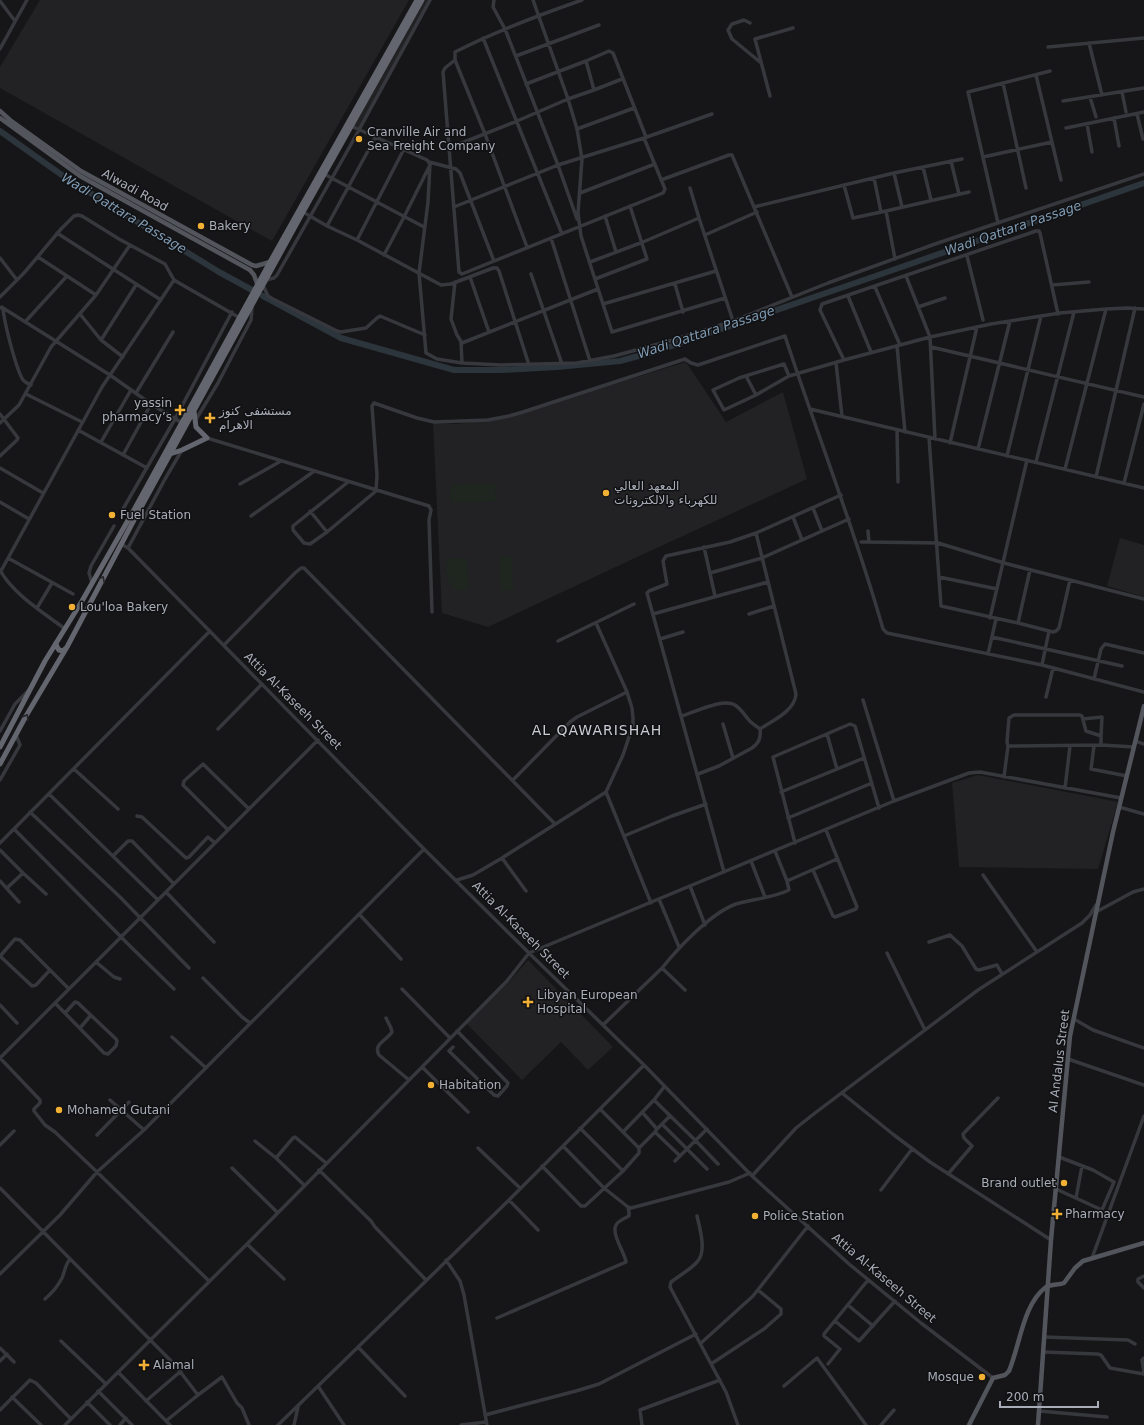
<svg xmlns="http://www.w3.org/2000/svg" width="1144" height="1425" font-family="'DejaVu Sans','Noto Sans Arabic',sans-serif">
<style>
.built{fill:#222225}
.green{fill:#1e261f}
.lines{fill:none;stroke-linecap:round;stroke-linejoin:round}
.river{stroke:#2c353c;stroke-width:6}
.minor{stroke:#37383d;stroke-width:3.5}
.major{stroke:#53555c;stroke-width:4.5}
.highway{stroke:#63666e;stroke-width:5}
.oneway{stroke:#26262a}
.poi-dot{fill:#f2b134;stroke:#111113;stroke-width:1.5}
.labels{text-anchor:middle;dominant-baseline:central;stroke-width:3;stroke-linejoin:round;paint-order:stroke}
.poi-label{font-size:12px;fill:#a8adb8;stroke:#111113;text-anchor:start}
.street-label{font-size:12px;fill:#a8adb8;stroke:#111113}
.water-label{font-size:13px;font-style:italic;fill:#7f9bb3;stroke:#111113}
.quarter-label{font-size:14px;letter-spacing:1px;fill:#c9ccd4;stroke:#111113}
</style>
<rect width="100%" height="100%" fill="#161618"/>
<path class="built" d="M40,0H409L272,241L0,88V67Z
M424,0H432L361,130L352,127Z
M686,362L726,422L783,392L807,479L635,558L488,627L442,613L433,423L457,424L509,416Z
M1120,538L1144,545V597L1107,586Z
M978,775L1118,802L1098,869L959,867L952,783Z
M528,960L613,1047L588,1070L561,1042L522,1080L466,1023L509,982Z"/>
<path class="green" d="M495,483L496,501L451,503L450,485Z
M512,556L513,590L501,591L499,557Z
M467,558L468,590C464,590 458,591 455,589C445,585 447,568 447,559Z"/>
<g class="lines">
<path class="river" d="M0,131L66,178L219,272L252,290
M263,296L341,338L454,370H502L557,367L620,361L657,351L864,280L1144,183"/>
<path class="minor" d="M494,0L493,7L505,29L558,165L577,219
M0,1L15,21
M750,23L744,20L732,24L728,30L732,39L760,62
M483,38L562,234
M1089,43L1102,95
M1048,47L1144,38
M0,49L27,0
M516,56L599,25
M455,60L445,68L443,72L459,272L462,274L663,193L665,189L644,138
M1036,75L1061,180
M1003,83L1026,188
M526,84L586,61
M594,90L622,79
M1122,92L1126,112
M770,96L755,39L793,28
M1090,97L1096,117
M1063,101L1144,88
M1137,114L1143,139
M1114,118L1119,146
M1087,124L1092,152
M351,126L427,160L430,164L428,202L419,273L426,353L437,359L462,363L501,365L577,363L614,356L673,340L733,321L828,283L935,244L1144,174
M1066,128L1144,112
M577,129L634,108
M646,137L613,53L609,51L586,61L594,90L568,99L577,129L582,159L578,213L581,236L612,332L725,298
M449,148L517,121L568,99L533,0
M983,157L1052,142
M951,161L959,194
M429,162L456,169L460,173L494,261
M923,167L931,200
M894,173L902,207
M324,174L424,227
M874,178L881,212
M661,180L729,155H732L792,297
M844,185L853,218L886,211
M690,188L699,218
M580,193L655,164
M454,207L558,165L644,138L712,114
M754,207L894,173L962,159
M303,212L327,226L357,240L441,285L451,284L493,268H497L499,271L529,365
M605,216L616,252
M998,223L968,92L1050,71
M327,226L375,138
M57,233L161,300
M705,235L757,212
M551,238L590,361
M357,240L404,149
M527,247L485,134L455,60V52C496,31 539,15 582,0
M384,255L404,217L430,165
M967,256L983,320
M38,257L96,295
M0,258L17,280
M895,259L886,211L969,192
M590,262L643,242L699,218L733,321
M531,274L562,364
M906,276L930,337L935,439
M470,277L489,332
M595,279L647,259L630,206
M266,280L274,278L277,275L349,148L430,0
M455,282L451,319L457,335L462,343L598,289
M675,284L683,312
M263,285L268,296L273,299L337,331L341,332L366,328L377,318L380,316L425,335
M1052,285L1089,282
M875,287L900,345
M848,296L871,352
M0,297L24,273L61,229L74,216L78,215L82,216L119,239L165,264L174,280L179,283L240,318
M603,304L716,271
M918,307L945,298
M0,308L2,307L3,308L110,375L151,404L182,423
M3,308C4,322 16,369 23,380C25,382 28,384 31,385
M80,314L101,340L123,357
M25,322L67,276
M101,340L136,285
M461,342L462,363
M897,346L905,432
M931,347L1144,397
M844,360L820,310L822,304L1036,231H1039L1040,233L1058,314
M836,363L842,416
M746,376L756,395
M789,376L784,364L739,378L713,390L724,410L756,395L789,376L844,360L930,337L991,324L1060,313L1106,309L1128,308L1144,309
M136,393L173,332
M26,394L82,422
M810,409L1144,488
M0,414L18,438L17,440L0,456
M195,421L218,383L251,320L252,308
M0,423L19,405L51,347L96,295L130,245
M78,430L147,468
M897,430L898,482
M207,438L429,506L431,510L429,520L432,612
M929,438L941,606L1018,623L1030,570
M101,442L131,390
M950,443L977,327
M978,449L1010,321
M123,455L151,404
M1007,456L1041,316
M1036,462L1074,312
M0,468L43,493
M1065,469L1106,309
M1096,477L1135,308
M348,482L293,526V530L304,543L310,544L327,532L376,491L377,475L372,406L374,403L417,418L434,422L488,420L509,416L523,412L685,359L691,363L698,365L785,336C817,434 855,530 883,629L887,633L1042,665L1144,692
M1124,483L1144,404
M240,484L281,461
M0,502L29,519
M813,508L822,531
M123,509L175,419L232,312
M310,511L327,532
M251,516L313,472
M793,517L802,540
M868,531L869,542L938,543L1004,563L1144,599
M756,533L796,694C795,711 772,721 760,729
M861,542H869
M121,544L128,548L424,849L529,953L644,1065L752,1176L849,1264L921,1323L993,1378
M704,547L715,596
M128,548L165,479L182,450
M8,558L73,594
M0,570C13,594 44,613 65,629
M1,571L102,387L174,280
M710,573L762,558L849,519
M939,577L997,589
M92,583L89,573L91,566L114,526
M37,608L52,583
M653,614L768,582
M749,614L774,606
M990,618L1027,460
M1018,623L1053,632L1056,631L1059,628L1070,580
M992,637L1122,666
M660,639L683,632
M558,641L634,604
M224,645L295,573L301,568H304L555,824
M988,654L996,619
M1042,665L1049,631
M1094,679L1101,649L1105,644L1144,653
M1046,697L1053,668
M863,700L894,801
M682,716C695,712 723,698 735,705C741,709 744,714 748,719C751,723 756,726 760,729C761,738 759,743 752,748L719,766L698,774
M1083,719L1102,717L1101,736
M723,724L733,758
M218,729L262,684
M0,731L15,704L29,690
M827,734L837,769
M1135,741L1144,744
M1101,745V736L1086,731L1082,716L1080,715H1014L1009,718L1007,742L1008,746L1101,745L1134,747
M1094,746L1091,769L1127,776
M74,769L118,809
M1004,777L1008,746
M0,780L20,745L16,735
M513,780L570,722L577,717L627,692
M1065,788L1070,746
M606,792L651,903
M781,792L864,758
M49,794L158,900
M1119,807L1144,814
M30,812L120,897L189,968
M137,816L142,817L186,858L189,857L208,837L215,843
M788,818L872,783
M14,829L130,946L174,989
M228,830L183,785L184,781L203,764L249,809
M624,836L672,816L706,804
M0,843L210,631
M795,843L773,757L850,724L855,726L879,808
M0,850L23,873L7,888
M113,856L128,841H132L174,884
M502,858L526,891
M751,861L765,897
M813,870L833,916L835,917L856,909L857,907L826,830
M724,872L647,593L649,591L667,584L663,561L666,556L730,542L756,533L841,495
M23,873L46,894
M983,875L1037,952
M457,880L473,875L502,858L606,792L623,755L633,725V718L632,708L627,692L596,623
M0,881L19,902
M787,881L837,859
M690,886L705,925
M166,892L214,942
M659,899L679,947
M1096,912L1133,892L1144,889
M359,914L401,959
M929,942L950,935L962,946L976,969L979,970L997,965L1002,974
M887,953L925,1030
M96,962L114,977L120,979
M662,968C679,947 711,913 736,904C753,899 773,898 789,890L787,881L775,851
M50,970L36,985L32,986L1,957V955L15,939L20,940L69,989
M203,978L242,1017L250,1023
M402,989L450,1038
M55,1003L104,1053L108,1054L116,1046L117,1041L116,1039L78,1003L75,1002L65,1013
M0,1005L17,1023
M386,1018L391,1028L392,1032C386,1041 373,1044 379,1055L409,1080
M1074,1019L1093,1030L1144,1048
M603,1025L662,968L685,990
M80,1028L91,1015
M172,1037L206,1068
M453,1047L449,1051L494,1095L498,1096L507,1086L508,1083L457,1031
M0,1058L318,740
M0,1058L40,1100V1103L34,1109V1111L45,1125L55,1132L97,1172L209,1281
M1068,1059L1144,1085
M422,1067L468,1112
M842,1093L894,1135L930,1162L1051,1240
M110,1100L144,1130
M654,1100L696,1141L718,1164
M600,1109L623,1132L654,1100L664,1087
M642,1112L657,1129L655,1132L680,1156
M662,1124L707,1169
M580,1128L623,1171
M657,1129L670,1116
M97,1135L129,1102
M255,1141L276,1158L304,1185
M0,1145L14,1131
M478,1148L520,1188
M639,1148L655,1132
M276,1158L293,1138L295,1137L326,1163
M675,1161L707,1129
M542,1166L581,1206H585L623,1171L639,1153V1148L623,1132
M232,1168L277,1212
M319,1170L371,1221L375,1227L426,1280
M948,1174L972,1146L964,1138L963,1134L998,1098
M752,1176L796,1128L815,1113L978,990L1082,923L1090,915L1096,905
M0,1188L175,1365L198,1395L222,1377L237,1403L242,1408L249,1425
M1056,1189L1102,1210L1114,1182L1093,1170L1059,1157
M881,1190L912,1149
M1076,1198L1082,1166
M509,1200L538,1230
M628,1207L631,1208L729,1182L750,1173
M697,1216C700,1229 707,1252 697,1262C690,1270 680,1275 671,1282L670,1287L726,1392L738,1425
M247,1244L284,1279
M1092,1258L1144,1116
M446,1260L460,1281L464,1295L487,1425
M0,1274L60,1215L97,1172L144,1130L424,849
M1144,1276L1138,1279V1282L1144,1288
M45,1299C52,1293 58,1286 62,1278C65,1271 65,1265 70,1259
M848,1305L873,1326
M497,1318L626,1262C625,1253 611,1234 616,1225C618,1221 625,1218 629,1216V1212L628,1207L604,1188L563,1146
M835,1321L859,1341L895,1301
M1044,1337L1128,1340L1135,1344
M61,1341L106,1384
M701,1343L753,1296L808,1226
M358,1347L405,1396
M0,1348L14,1362
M1043,1352L1097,1354L1101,1355L1110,1368L1144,1374
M1144,1358L1142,1360L1144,1372
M0,1361L7,1354
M711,1364L764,1329L781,1314V1309L758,1290
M828,1364L840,1349L824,1336V1334L868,1280
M118,1372L170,1425
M318,1386L344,1425
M784,1386L817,1358L866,1425
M98,1391L132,1425
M12,1397L41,1425
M146,1401L181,1371
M87,1402L110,1425
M0,1410L30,1380L36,1383L71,1419
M1039,1411L1107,1417
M485,1415L576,1391L599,1384L696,1334
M166,1421L198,1395
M65,1425L247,1244L507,981L529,953L894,801L969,773L980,772L1121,798
M120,1425L126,1418
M278,1425L509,1200L644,1065
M294,1425L298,1407
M461,1425L486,1422
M642,1425L640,1410L720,1380
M881,1425L894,1410"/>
<path class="major" d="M0,111L10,120L81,171L252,265L256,266L270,262
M0,118L80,176L250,270L254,275L258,286
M969,1425L993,1378L1005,1375L1009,1371C1020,1345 1023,1304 1046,1287C1051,1284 1059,1285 1064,1283L1075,1268L1083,1261L1144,1243
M1038,1425L1051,1240L1070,1036L1113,832L1144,706"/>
<path class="highway" d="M170,454L182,450L207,438L196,427L194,411
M56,643L57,647L59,650L63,651L66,648
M0,747L45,661L82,601L135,508L270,262L417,0
M0,764L26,716L67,647L134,520L303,212L422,0"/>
</g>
<defs><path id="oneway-chevron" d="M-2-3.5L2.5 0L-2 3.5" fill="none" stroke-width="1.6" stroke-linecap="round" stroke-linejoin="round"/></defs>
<g class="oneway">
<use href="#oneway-chevron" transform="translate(102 579) rotate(-63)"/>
<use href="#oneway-chevron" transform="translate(26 717) rotate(-61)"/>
</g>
<g class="poi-dot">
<circle cx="359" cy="139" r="4"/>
<circle cx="201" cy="226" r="4"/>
<path d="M178 404h4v4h4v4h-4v4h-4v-4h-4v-4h4z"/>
<path d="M208 412h4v4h4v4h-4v4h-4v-4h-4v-4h4z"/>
<circle cx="606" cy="493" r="4"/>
<circle cx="112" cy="515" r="4"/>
<circle cx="72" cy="607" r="4"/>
<path d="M526 996h4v4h4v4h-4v4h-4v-4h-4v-4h4z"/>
<circle cx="431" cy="1085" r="4"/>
<circle cx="59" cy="1110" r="4"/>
<circle cx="1064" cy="1183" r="4"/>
<path d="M1055 1208h4v4h4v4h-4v4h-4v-4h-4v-4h4z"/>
<circle cx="755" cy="1216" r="4"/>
<path d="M142 1359h4v4h4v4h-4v4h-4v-4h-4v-4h4z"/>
<circle cx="982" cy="1377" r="4"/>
</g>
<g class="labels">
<g class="poi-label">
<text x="367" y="132">Cranville Air and<tspan x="367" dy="14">Sea Freight Company</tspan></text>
<text x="209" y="226">Bakery</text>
<text x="172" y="403" text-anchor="end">yassin<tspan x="172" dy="14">pharmacy’s</tspan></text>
<text x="219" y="411">مستشفى كنوز<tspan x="219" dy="14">الاهرام</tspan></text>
<text x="614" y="486">المعهد العالي<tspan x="614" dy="14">للكهرباء والالكترونات</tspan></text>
<text x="120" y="515">Fuel Station</text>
<text x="80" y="607">Lou'loa Bakery</text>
<text x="537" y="995">Libyan European<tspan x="537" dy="14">Hospital</tspan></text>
<text x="439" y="1085">Habitation</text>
<text x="67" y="1110">Mohamed Gutani</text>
<text x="1056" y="1183" text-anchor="end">Brand outlet</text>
<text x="1065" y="1214">Pharmacy</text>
<text x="763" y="1216">Police Station</text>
<text x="153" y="1365">Alamal</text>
<text x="974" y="1377" text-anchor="end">Mosque</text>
</g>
<g class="street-label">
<text transform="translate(135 190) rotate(29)">Alwadi Road</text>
<text transform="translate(293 701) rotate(45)">Attia Al-Kaseeh Street</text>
<text transform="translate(521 930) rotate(45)">Attia Al-Kaseeh Street</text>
<text transform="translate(1059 1061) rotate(-83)">Al Andalus Street</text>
<text transform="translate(884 1278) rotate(40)">Attia Al-Kaseeh Street</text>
</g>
<g class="water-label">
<text transform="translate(124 213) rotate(31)">Wadi Qattara Passage</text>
<text transform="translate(1013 228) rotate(-19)">Wadi Qattara Passage</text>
<text transform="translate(706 332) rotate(-18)">Wadi Qattara Passage</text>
</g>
<g class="quarter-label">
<text x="597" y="730">AL QAWARISHAH</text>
</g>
</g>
<path d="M1000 1401v6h98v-6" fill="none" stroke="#a8adb8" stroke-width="2"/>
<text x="1006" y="1401" font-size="12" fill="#a8adb8" stroke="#111113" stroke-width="3" paint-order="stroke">200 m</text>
</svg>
